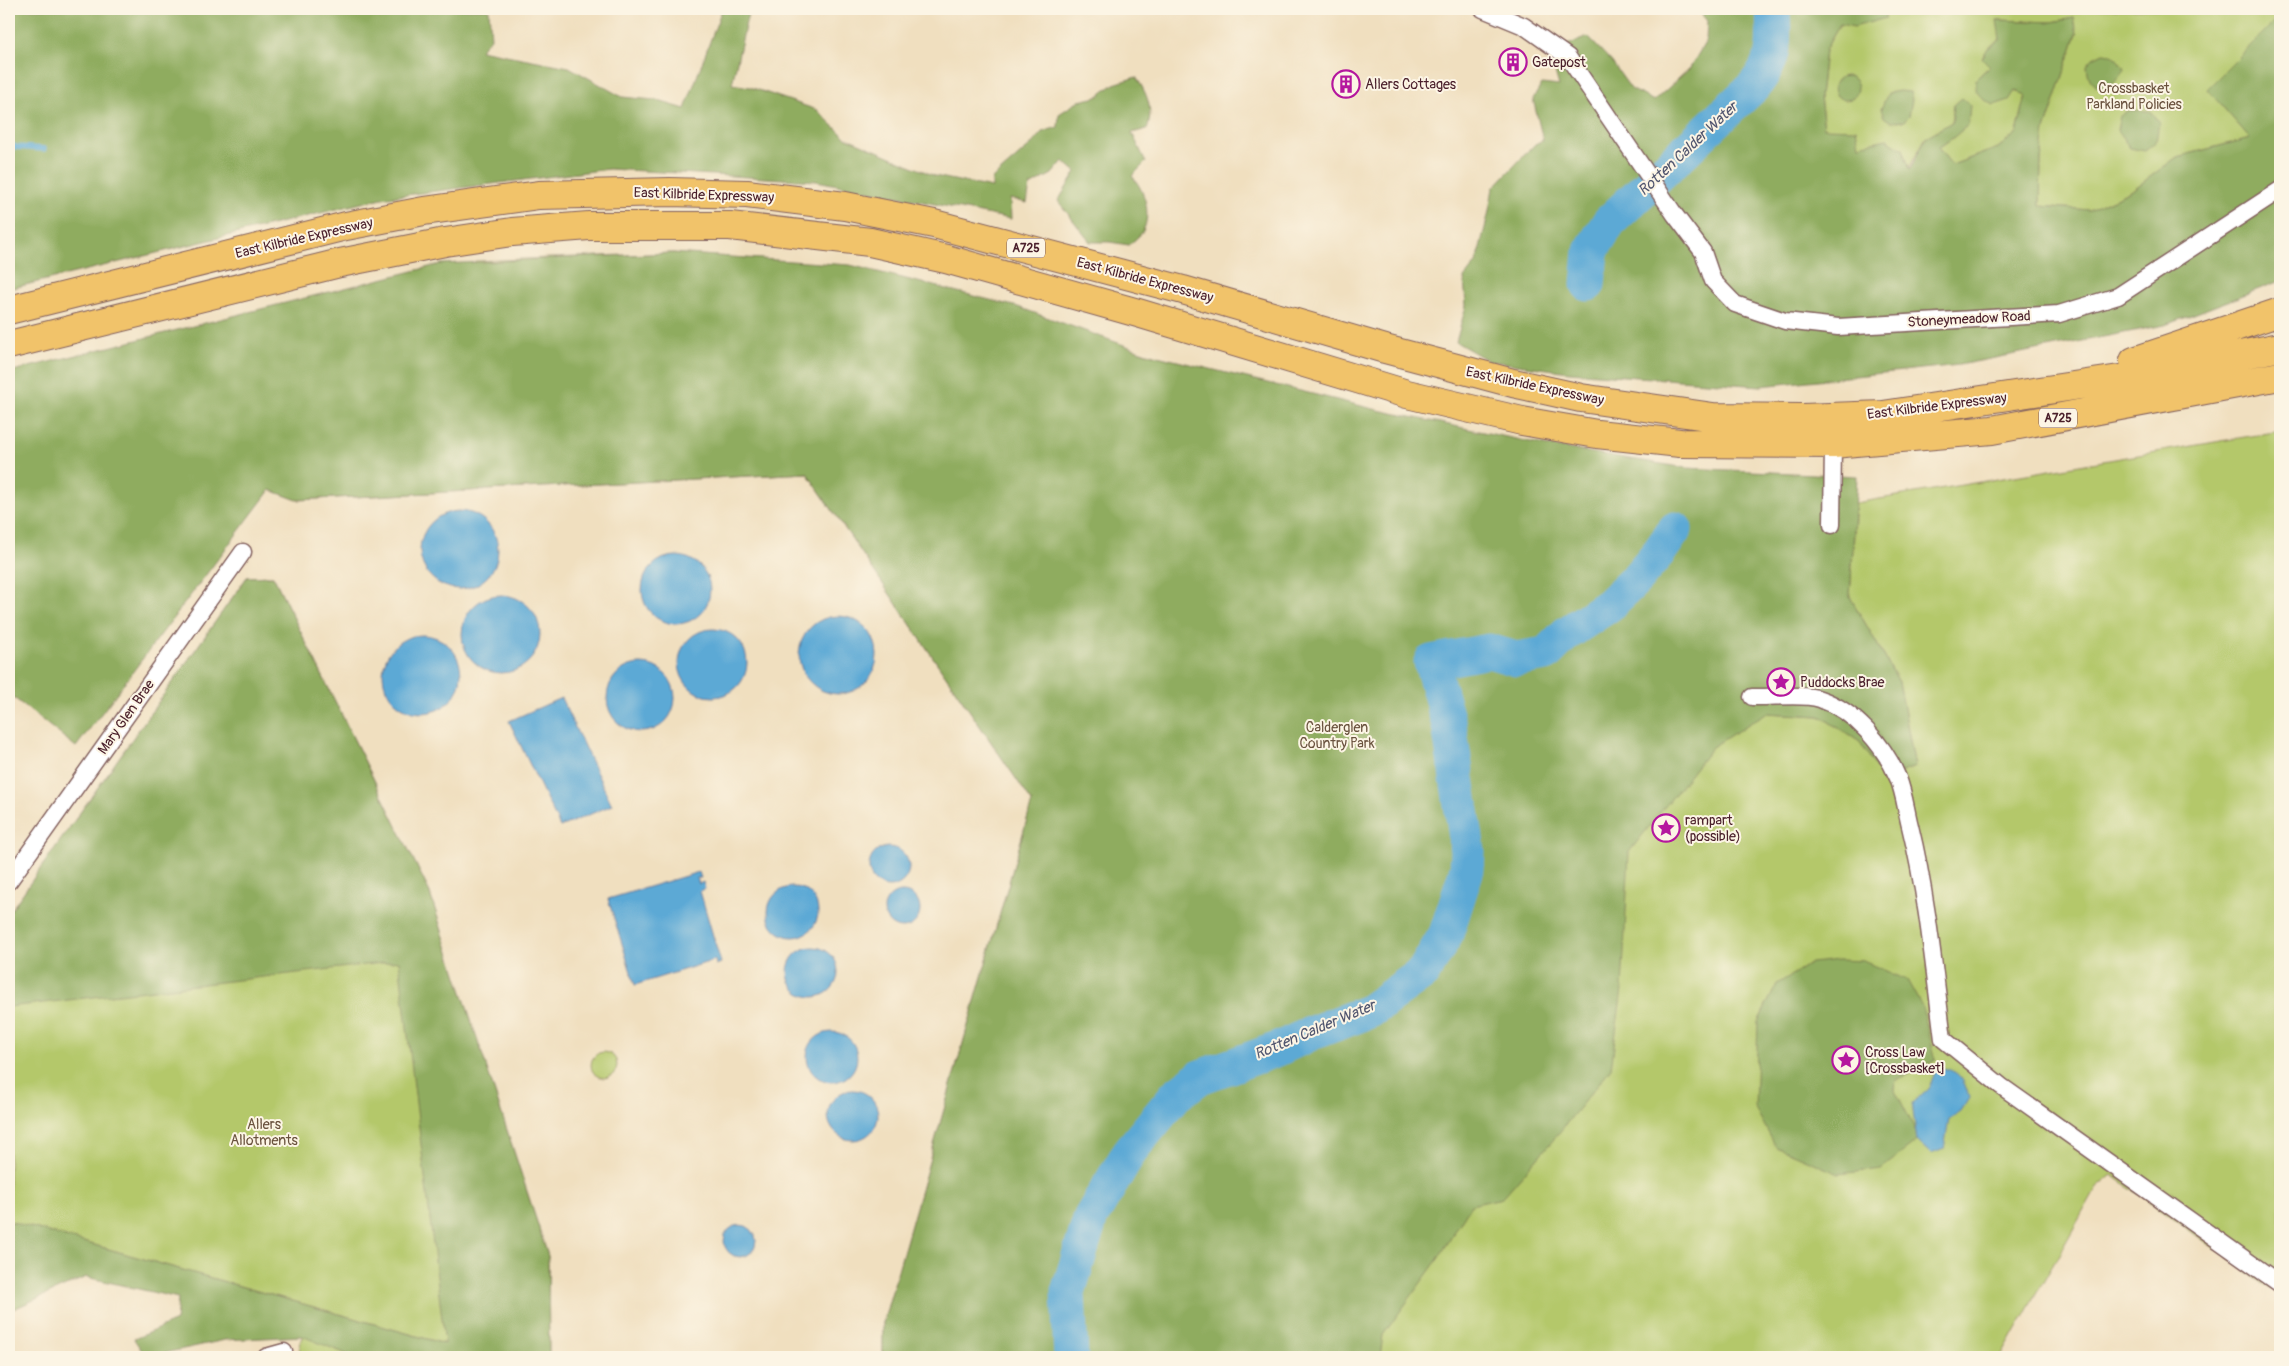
<svg xmlns="http://www.w3.org/2000/svg" width="2289" height="1366" font-family="Pangolin,sans-serif">
<style>
.green{fill:#b4c86b;stroke:#7f744b}
.forest{fill:#8fac5f;stroke:#6c6645}
.water{fill:#5ba9d5;stroke:#526480}
.lines{fill:none;stroke-linecap:round;stroke-linejoin:round}
.stream{stroke:#5ba9d5;stroke-width:5.5}
.river{stroke:#5ba9d5;stroke-width:35}
.minor-casing{stroke:#84625f;stroke-width:19}
.trunk-casing{stroke:#84625f;stroke-width:30}
.minor{stroke:#fff;stroke-width:16}
.trunk{stroke:#f1c36a;stroke-width:28}
.labels{text-anchor:middle;dominant-baseline:central;stroke-width:4;stroke-linejoin:round;paint-order:stroke}
.shield{fill:#fcf5e5;stroke:#7f5f63;stroke-width:1}
.shield-label{font-size:12px;font-weight:bold;fill:#4a1f2b}
.poi-label{font-size:14px;fill:#4a1f2b;stroke:#fcf5e5;text-anchor:start}
.park-label{font-size:14px;fill:#6a523e;stroke:#fcf5e5}
.street-label{font-size:14px;fill:#4a1f2b;stroke:#fcf5e5}
.water-label{font-size:15px;font-style:italic;fill:#51566f;stroke:#fcf5e5}
</style>
<rect width="100%" height="100%" fill="#fcf5e5"/>
<filter id="ink" filterUnits="userSpaceOnUse"><feTurbulence type="fractalNoise" baseFrequency=".02" numOctaves="2"/><feDisplacementMap in="SourceGraphic" scale="10" xChannelSelector="R" yChannelSelector="G"/><feConvolveMatrix kernelMatrix="1 2 1 2 8 2 1 2 1" color-interpolation-filters="sRGB"/></filter>
<filter id="wash" filterUnits="userSpaceOnUse"><feTurbulence type="fractalNoise" baseFrequency=".0096" numOctaves="4" result="noise"/><feDisplacementMap in="SourceGraphic" scale="20" xChannelSelector="R" yChannelSelector="G"/><feGaussianBlur stdDeviation="1.12" result="paint"/><feColorMatrix in="noise" values="0 0 0 0 0 0 0 0 0 0 0 0 0 0 0 0 0 1.4 0 .05"/><feComposite in="paint" operator="in"/></filter>
<g filter="url(#wash)">
<rect width="100%" height="100%" fill="#f0dfbf"/>
<path class="green" d="M1882,9H2280V16L2207,89L2251,138L2177,157L2131,191L2089,210L2040,206L2041,160L2045,130L2077,33L2074,18L2052,22L1998,20L2001,39L1988,48L1990,66L1976,79L2026,95L2017,133L1998,148L1952,165L1938,148L1954,137V105L1952,122L1926,137L1909,168L1903,149L1859,145L1824,128L1820,97L1825,50L1840,24L1886,18Z
M673,253L863,270L1558,473L1768,713L1820,716L1860,742L1883,779L1915,767L1899,682L1850,597L1856,503L2280,431V1295L2112,1175L2097,1187L2001,1357H896L883,1353V1323L1032,802L807,473L297,500L475,261Z
M273,576L429,891L548,1256L549,1357L445,1344L9,1221V913L247,577Z
M591 1065a13 13 0 1 1 26 0a13 13 0 1 1-26 0Z
M302,1336L392,1357H298Z"/>
<path class="forest" d="M18,9H489L491,38L480,50L569,67L622,97L655,100L685,109L722,9H749L732,84L750,87L817,110L845,137L935,176L992,188V179L1030,146L1042,132L1058,127L1059,114L1079,101L1097,97L1114,84L1136,77C1147,93 1154,110 1147,129L1132,133L1146,162L1132,176C1144,190 1152,212 1143,231C1140,236 1133,241 1129,245L1109,242H1090L1058,201L1076,172L1063,161L1052,174L1030,186L1027,203L1010,199L1011,219L817,181L609,169L382,198L9,289V16Z
M1697,9H1882L1886,18L1854,27L1840,24L1825,50L1820,97L1824,128L1856,129L1859,145L1887,139L1903,149L1910,170L1926,137L1952,122L1954,105L1962,98L1970,105L1968,125L1954,137L1938,148L1952,165L1998,148L2017,133L2026,95L2015,91L2009,100L1994,105L1983,99L1976,91V79L1990,66L1982,58L1988,48L2000,39L1997,20L2052,22L2074,18L2077,33L2045,130L2041,160L2040,206L2089,210L2131,191L2177,157L2250,138L2207,89L2280,16V281L2165,325L1959,365L1761,386L1569,372L1489,361L1456,342L1466,306L1464,278L1476,263L1488,216L1493,188L1535,144L1543,140L1533,99L1542,84L1559,86L1554,68L1567,45L1588,37L1611,61L1631,89L1654,101L1690,68L1706,41L1707,21Z
M2103,53C2115,54 2118,60 2124,69C2119,80 2110,87 2098,88C2089,81 2088,76 2087,65L2093,58Z
M1834 88a12 12 0 1 1 24 0a12 12 0 1 1-24 0Z
M1899,91L1910,92L1912,99L1909,116L1904,121L1891,122L1884,117L1881,109L1888,93Z
M2135,110L2150,111L2159,122L2156,142L2145,151L2130,148L2117,130L2120,116L2127,111Z
M673,253L850,265L1018,307L1149,354L1378,410L1545,445L1686,468L1857,476L1850,597L1899,682L1915,767L1883,779L1860,742L1820,716L1766,713L1712,747L1629,852L1622,989L1611,1068L1554,1139L1502,1198L1471,1205L1438,1259L1383,1335L1380,1357H896L883,1353V1323L1032,802L807,473L297,500L270,490L76,747L9,694V372L441,264Z
M273,576L429,891L548,1256L549,1357H354L302,1336L225,1340L146,1357L134,1339L176,1321L178,1298L86,1277L9,1311V1221L445,1344L399,961L9,1007V913L247,577Z
M1839,960L1863,961L1907,980L1922,1007L1936,1060L1896,1080L1895,1090L1920,1139L1881,1169L1839,1174L1776,1147L1755,1108L1758,1022L1777,984L1811,963Z"/>
<path class="water" d="M420 550a39 39 0 1 1 78 0a39 39 0 1 1-78 0Z
M642 590a34 34 0 1 1 68 0a34 34 0 1 1-68 0Z
M462 634a39 39 0 1 1 78 0a39 39 0 1 1-78 0Z
M799 655a39 39 0 1 1 78 0a39 39 0 1 1-78 0Z
M679 663a34 34 0 1 1 68 0a34 34 0 1 1-68 0Z
M383 674a39 39 0 1 1 78 0a39 39 0 1 1-78 0Z
M607 698a34 34 0 1 1 68 0a34 34 0 1 1-68 0Z
M561,698L612,805L560,827L509,721Z
M869 867a20 20 0 1 1 40 0a20 20 0 1 1-40 0Z
M699,872L701,878H697L699,884L703,882L705,889L700,891L721,963L716,965L715,960L635,985L608,899Z
M768 912a25 25 0 1 1 50 0a25 25 0 1 1-50 0Z
M884 910a18 18 0 1 1 36 0a18 18 0 1 1-36 0Z
M788 972a25 25 0 1 1 50 0a25 25 0 1 1-50 0Z
M807 1057a25 25 0 1 1 50 0a25 25 0 1 1-50 0Z
M1937,1067C1959,1070 1964,1078 1969,1098L1961,1111L1949,1119L1944,1149L1931,1154L1917,1141L1912,1103L1929,1088Z
M828 1115a25 25 0 1 1 50 0a25 25 0 1 1-50 0Z
M724 1241a16 16 0 1 1 32 0a16 16 0 1 1-32 0Z"/>
<g class="lines">
<path class="stream" d="M9,143L15,147L44,149"/>
<path class="river" d="M1588,284L1591,251L1609,222L1755,85C1777,56 1774,44 1773,9
M1071,1357L1068,1292L1091,1217L1130,1151L1176,1095L1200,1077L1278,1049L1312,1033L1370,1011L1423,973L1446,934L1467,869L1468,851L1449,725L1431,662L1489,651L1516,659L1546,654L1566,634L1609,605L1637,578L1659,552L1675,529"/>
</g>
</g>
<g filter="url(#ink)">
<g class="lines">
<g class="minor-casing">
<path id="minor" d="M1483,9L1524,26L1568,57L1675,215L1703,252L1713,281L1735,304L1785,321L1838,327L2059,314L2118,296L2280,190
M1832,525L1833,444
M1752,697C1771,698 1803,693 1820,699C1855,711 1884,745 1898,778C1904,793 1906,810 1910,826C1927,895 1934,968 1943,1039L2001,1086L2280,1284
M9,881L243,552
M266,1357L284,1352"/>
</g>
<g class="trunk-casing">
<path id="trunk" d="M9,310L346,226L424,211L539,195L670,192L747,194L845,206L934,224L1183,290L1385,349L1513,383L1581,398L1713,417L1803,418L1883,415L2126,378L2280,347
M9,345L340,263L445,242L512,232L589,226H730L870,242L946,259L1138,313L1407,394L1522,421L1597,434L1680,443L1833,444L1992,430L2280,376
M2134,361L2280,312"/>
</g>
<use href="#minor" class="minor"/>
<use href="#trunk" class="trunk"/>
</g>
</g>
<defs>
<g id="building-ring" transform="scale(1.4375)"><circle r="9.5" fill="#fcf5e5" stroke="#b5179e" stroke-width="1.5"/><path d="M-4-6H4V6H1V3H-1V6H-4ZM-2.5-4.3h1.7v1.8h-1.7ZM.8-4.3h1.7v1.8H.8ZM-2.5-1h1.7V.8h-1.7ZM.8-1h1.7V.8H.8Z" fill="#b5179e"/></g>
<g id="sight-ring" transform="scale(1.4375)"><circle r="9.5" fill="#fcf5e5" stroke="#b5179e" stroke-width="1.5"/><path d="M0-6L1.8-2.2L6-1.7L2.9 1.2L3.7 5.4L0 3.3L-3.7 5.4L-2.9 1.2L-6-1.7L-1.8-2.2Z" fill="#b5179e"/></g>
</defs>
<g fill-rule="evenodd">
<use href="#building-ring" x="1513" y="62"/>
<use href="#building-ring" x="1346" y="84"/>
<use href="#sight-ring" x="1781" y="682"/>
<use href="#sight-ring" x="1666" y="828"/>
<use href="#sight-ring" x="1846" y="1060"/>
</g>
<g class="labels">
<g class="shield">
<rect x="1007" y="238.5" width="38" height="19" rx="4"/>
<rect x="2039" y="408.5" width="38" height="19" rx="4"/>
</g>
<g class="shield-label">
<text x="1026" y="248">A725</text>
<text x="2058" y="418">A725</text>
</g>
<g class="poi-label">
<text x="1532" y="62">Gatepost</text>
<text x="1365" y="84">Allers Cottages</text>
<text x="1800" y="682">Puddocks Brae</text>
<text x="1685" y="820">rampart<tspan x="1685" dy="16">(possible)</tspan></text>
<text x="1865" y="1052">Cross Law<tspan x="1865" dy="16">[Crossbasket]</tspan></text>
</g>
<g class="park-label">
<text x="2134" y="88">Crossbasket<tspan x="2134" dy="16">Parkland Policies</tspan></text>
<text x="1337" y="727">Calderglen<tspan x="1337" dy="16">Country Park</tspan></text>
<text x="264" y="1124">Allers<tspan x="264" dy="16">Allotments</tspan></text>
</g>
<g class="street-label">
<text transform="translate(704 195) rotate(2)">East Kilbride Expressway</text>
<text transform="translate(304 238) rotate(-13)">East Kilbride Expressway</text>
<text transform="translate(1145 280) rotate(15)">East Kilbride Expressway</text>
<text transform="translate(1969 319) rotate(-3)">Stoneymeadow Road</text>
<text transform="translate(1535 386) rotate(12)">East Kilbride Expressway</text>
<text transform="translate(1937 406) rotate(-7)">East Kilbride Expressway</text>
<text transform="translate(126 717) rotate(-55)">Mary Glen Brae</text>
</g>
<g class="water-label">
<text transform="translate(1688 149) rotate(-43)">Rotten Calder Water</text>
<text transform="translate(1315 1030) rotate(-23)">Rotten Calder Water</text>
</g>
</g>
<rect width="2289" height="1366" fill="none" stroke="#fcf5e5" stroke-width="30"/>
</svg>
